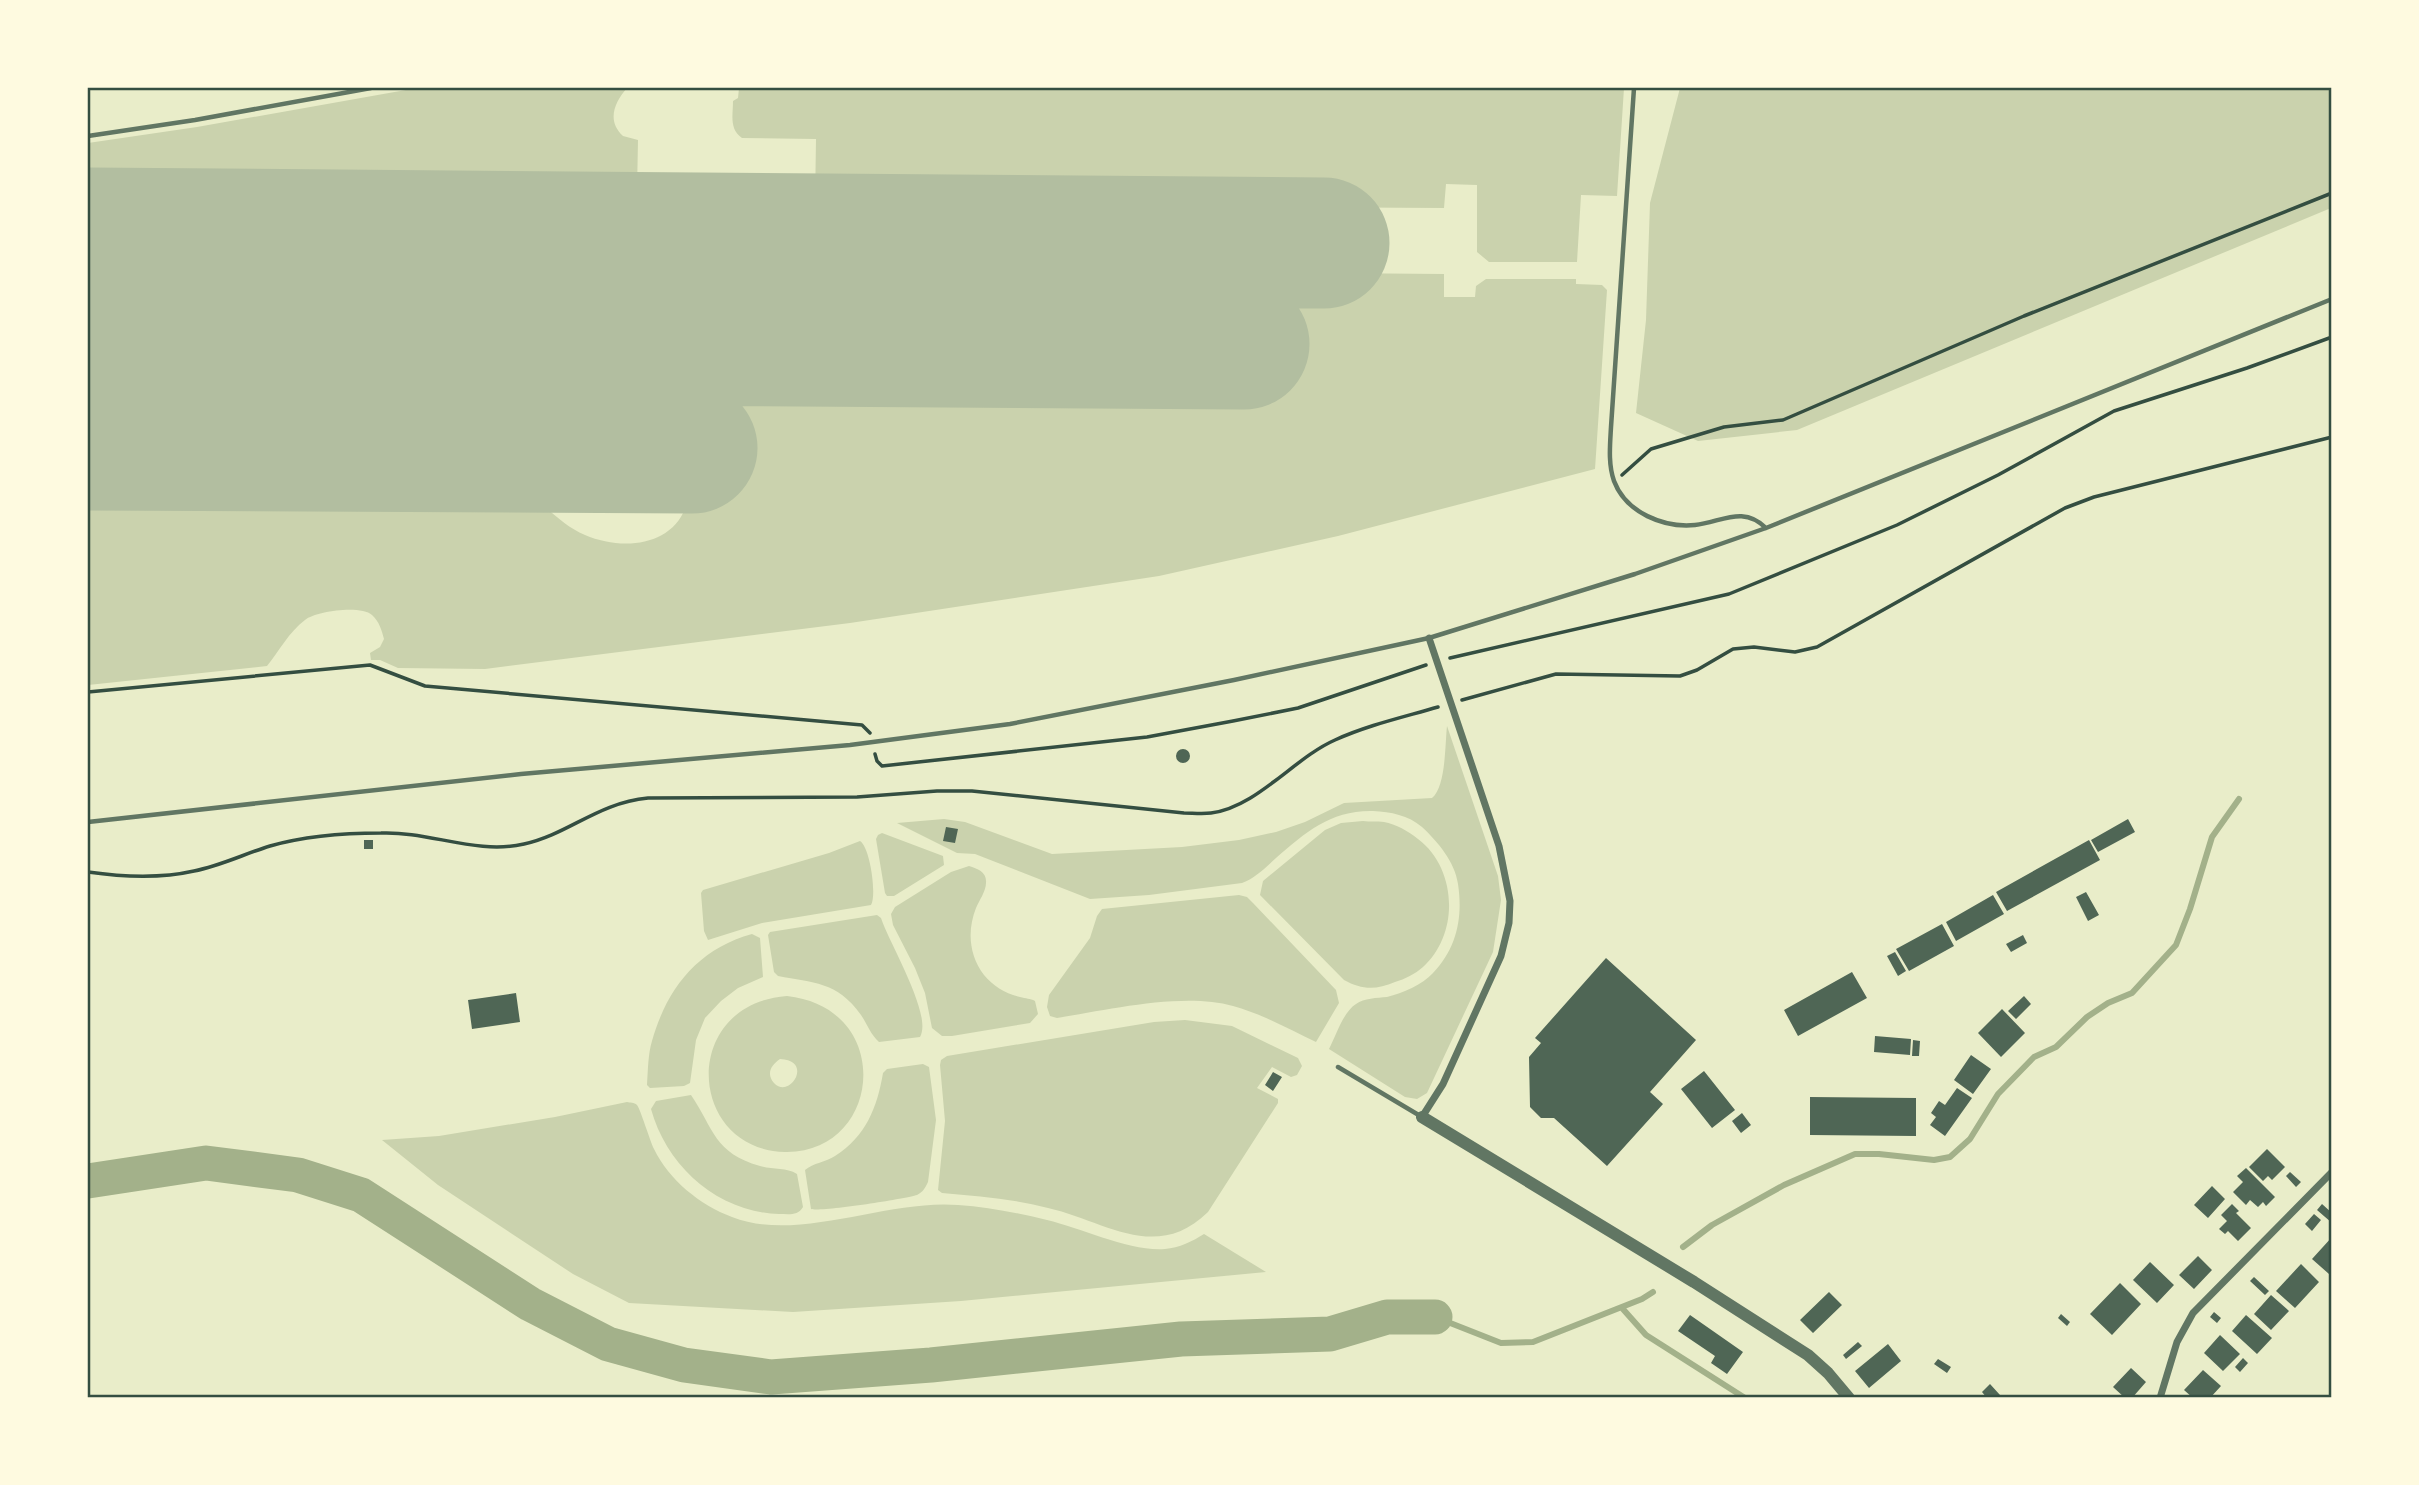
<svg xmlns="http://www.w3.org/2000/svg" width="2419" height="1485" font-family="'Alegreya Sans',sans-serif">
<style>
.green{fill:#cad2ad;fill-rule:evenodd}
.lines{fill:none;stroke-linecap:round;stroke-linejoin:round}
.stream{stroke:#a3b18a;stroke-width:6}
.river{stroke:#a3b18a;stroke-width:35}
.runway{stroke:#b2bea0;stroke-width:131}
.building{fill:#4f6655}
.path{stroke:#344e41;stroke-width:3.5}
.service{stroke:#617663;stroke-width:4.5}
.minor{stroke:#617663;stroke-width:7}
.tertiary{stroke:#617663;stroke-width:12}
.neatline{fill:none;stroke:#344e41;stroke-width:2.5}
</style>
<rect width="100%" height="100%" fill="#e9edc9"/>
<path class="green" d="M417,88H560L565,89L627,88C615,102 606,120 623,136L638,140L637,191L577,190L521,202L232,199L229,182L199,185V199H88V143L197,127Z
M739,88H1624L1617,196L1581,195L1577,262H1489L1477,252V185L1446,184L1444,208L815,204L816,139L742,138C729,129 733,115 733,101L738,98Z
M1680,88H2331V208L1797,430L1698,441L1636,413L1646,320L1650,203Z
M88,207L199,208L200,216L233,213V208L521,210L578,222H638L637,249H580L522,260L88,257Z
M815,212L1349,216L1371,239L1348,263L814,261Z
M88,265L522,268L581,280L813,281L814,269L1444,274V297H1475L1476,286L1486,279H1576V284L1602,285L1607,290L1595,469L1338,536L1159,576L850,623L485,669L398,668L380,660H371L370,653L380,647L384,639C382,631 379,621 372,615C361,605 316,611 305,620C289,632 279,651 267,666L88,685V483L491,485C509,489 526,493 541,504C555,515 568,528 585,535C625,552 680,546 689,495C692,473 689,447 690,424L88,420Z
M1447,726L1498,876L1501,900L1493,952L1427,1093L1417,1099L1405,1097L1329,1049C1336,1036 1343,1012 1356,1004C1364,998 1377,998 1387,997C1403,993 1422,985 1433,973C1457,948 1463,917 1458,884C1455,862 1438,842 1422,827C1408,815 1391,812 1373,811C1331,810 1306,832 1276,858C1265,868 1255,878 1242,883L1149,895L1090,899L975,854L957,853L897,823L944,819L965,822L1052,854L1182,847L1239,840L1276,832L1305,822L1344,803L1432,798C1446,787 1445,744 1447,726Z
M1363,821C1370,822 1377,821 1384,822C1396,824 1408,831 1418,839C1457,868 1460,934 1423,967C1415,974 1405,979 1395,982C1376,990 1362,990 1344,980L1260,895L1263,881L1325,830L1341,823Z
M882,833L943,856L944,865L894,896H887L885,893L876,839L878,835Z
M860,841C870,847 877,895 871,905L762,923L708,940L704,931L701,893L703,890L829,853Z
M969,866C978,869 987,872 986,883C986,891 979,901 976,908C967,931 969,955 984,975C993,986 1006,994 1020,997C1026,999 1030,998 1035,1001L1038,1014L1030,1023L952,1036H942L932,1028L925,993L915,968L893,925L891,914L895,907L951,872Z
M1239,895L1247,897L1253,903L1336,990L1339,1003L1316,1042C1289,1029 1262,1014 1233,1006C1183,992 1108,1010 1057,1018L1050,1016L1047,1007L1049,995L1090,938L1097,916L1102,909Z
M877,915L881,918C889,943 933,1015 920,1037L879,1042C871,1035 867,1024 861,1015C837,981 813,983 778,976L774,972L768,935L770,932Z
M752,934L760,938L763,977L738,988L721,1001L705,1018L696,1040L690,1083L684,1086L650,1088L647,1085C648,1070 648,1054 652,1041C667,988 698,949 752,934Z
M787,996C896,1008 882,1154 785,1152C687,1150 679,1004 787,996ZM780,1059C814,1060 790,1100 774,1083C766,1074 771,1065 780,1059Z
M1185,1020L1232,1026L1298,1058L1302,1066L1297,1075L1291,1077L1272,1067L1257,1088L1278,1099V1103L1208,1212C1156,1263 1105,1221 1048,1208C1013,1199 978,1196 942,1193L938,1190L945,1121L940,1065L941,1060L947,1056L1154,1022Z
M923,1064L929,1067L936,1120L928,1182C925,1188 923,1192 917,1195C904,1199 822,1212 811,1209L805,1170C813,1163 826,1162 835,1156C866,1136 877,1108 883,1073L887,1069Z
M691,1095C714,1129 714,1153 760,1166C772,1170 786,1167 797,1174L803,1207C798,1216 789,1214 779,1214C718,1212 667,1167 651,1109L656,1101Z
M627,1102C630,1103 634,1102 637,1105C640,1108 650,1141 654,1149C669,1180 700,1205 732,1217C797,1243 887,1199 958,1205C988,1207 1018,1213 1047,1220C1081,1228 1131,1252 1165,1249C1179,1248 1193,1241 1204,1234L1266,1272L961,1301L793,1312L629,1303L573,1274L438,1185L382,1140L439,1136L555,1117Z"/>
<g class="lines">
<path class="stream" d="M1683,1247L1712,1225L1784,1185L1855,1154H1879L1934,1160L1950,1157L1970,1139L1998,1094L2034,1057L2056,1047L2087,1017L2108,1003L2132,993L2176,945L2190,909L2212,837L2239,799
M1622,1308L1646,1335L1745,1398
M1435,1317L1501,1343L1533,1342L1642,1299L1653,1292"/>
<path class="river" d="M88,1181L206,1163L298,1175L361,1195L530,1304L608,1344L684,1365L771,1377L931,1365L1181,1339L1330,1334L1387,1317H1435"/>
<path class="runway" d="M88,233L1324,243
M88,336L1244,344
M88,445L692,448"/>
</g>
<path class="building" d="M1176 756a7 7 0 1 1 14 0a7 7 0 1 1-14 0Z
M2128,819L2135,832L2098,852L2091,840Z
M946,827L958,829L955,843L943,841Z
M364,840H373V849H364Z
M2089,840L2100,860L2007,911L1996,892Z
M2086,892L2099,915L2088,921L2076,897Z
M1993,895L2004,914L1956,941L1946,922Z
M1942,924L1954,946L1909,971L1896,949Z
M2023,935L2027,943L2011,952L2006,944Z
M1895,952L1906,971L1898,976L1887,956Z
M1606,958L1696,1040L1650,1092L1663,1104L1607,1166L1554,1118H1541L1530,1107L1529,1057L1541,1043L1535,1038Z
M1852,972L1867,998L1798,1036L1784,1010Z
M516,993L520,1022L472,1029L468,1000Z
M2024,996L2031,1004L2016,1019L2008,1011Z
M2002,1009L2025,1033L2001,1057L1978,1033Z
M1875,1036L1911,1039L1910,1055L1874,1052Z
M1913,1040L1920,1041L1919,1056H1912Z
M1971,1055L1991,1069L1973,1094L1954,1080Z
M1704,1071L1735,1110L1712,1128L1681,1089Z
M1273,1072L1282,1077L1273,1091L1265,1085Z
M1957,1088L1972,1098L1945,1136L1930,1125L1936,1117L1931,1113L1939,1101L1945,1105Z
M1810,1097L1916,1098V1136L1810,1135Z
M1742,1113L1751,1125L1741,1133L1732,1121Z
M2267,1149L2285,1167L2272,1180L2268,1176L2263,1181L2249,1167Z
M2246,1168L2275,1197L2266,1206L2263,1202L2258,1207L2250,1200L2246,1205L2233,1192L2243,1182L2237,1176Z
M2290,1172L2301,1182L2296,1187L2286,1176Z
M2212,1186L2225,1199L2208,1218L2194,1205Z
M2232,1204L2239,1211L2236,1213L2251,1228L2238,1241L2228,1231L2225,1234L2219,1229L2227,1221L2221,1215Z
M2322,1204L2332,1213V1223L2317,1210Z
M2314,1214L2321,1220L2312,1231L2305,1224Z
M2332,1237V1271L2329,1274L2312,1259Z
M2198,1256L2212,1270L2194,1289L2179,1275Z
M2150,1262L2174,1285L2157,1303L2133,1280Z
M2301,1264L2319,1282L2295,1308L2276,1291Z
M2254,1277L2269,1291L2265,1295L2250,1281Z
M2120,1283L2141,1304L2112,1335L2090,1314Z
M1829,1292L1842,1305L1813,1333L1800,1320Z
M2271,1295L2289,1311L2271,1330L2254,1314Z
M2214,1312L2221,1318L2217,1323L2210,1317Z
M2061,1314L2070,1322L2067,1326L2058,1318Z
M1690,1315L1743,1352L1727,1374L1711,1363L1715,1356L1678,1331Z
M2246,1315L2272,1338L2257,1354L2232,1331Z
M2220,1335L2240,1354L2223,1371L2204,1353Z
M1858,1342L1862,1346L1846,1359L1843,1355Z
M1888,1344L1901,1361L1869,1388L1855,1371Z
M2243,1358L2248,1363L2240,1372L2235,1367Z
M1938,1359L1951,1367L1947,1373L1934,1364Z
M2131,1368L2146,1382L2132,1398H2125L2113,1387Z
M2203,1370L2221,1386L2210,1398H2193L2184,1390Z
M1990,1384L2000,1395L1997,1398H1987L1982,1392Z"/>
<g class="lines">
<path class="path" d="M1622,475L1651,449L1724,427L1783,420L2024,316L2332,193
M1450,658L1729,594L1897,525L1998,475L2114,411L2247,368L2332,337
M88,692L370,665L425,686L862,725L870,733
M1462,700L1556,674L1680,676L1697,670L1733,649L1754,647L1795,652L1817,647L2065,508L2094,497L2332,437
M875,754L877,761L882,766L1147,737L1233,721L1298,708L1426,665
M88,872C123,877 159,879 194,871C220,866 244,854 270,846C305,836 345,833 381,833C429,831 476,855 524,844C569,834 597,803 648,798L857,797L937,791H972L1184,813C1192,813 1202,814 1211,813C1257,807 1294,758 1335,740C1368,725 1404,717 1438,707"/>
<path class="service" d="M1634,88L1611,427C1610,445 1608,464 1614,481C1626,513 1664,528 1695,525C1722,522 1743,505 1766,528
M88,136L195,120L371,88
M88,822L521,774L850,745L1010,724L1234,680L1429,638L1635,574L1766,528L2332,299
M1338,1067L1422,1117"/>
<path class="minor" d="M1422,1117L1443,1084L1501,956L1509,923L1510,901L1499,846L1429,638
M2160,1398L2177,1342L2193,1313L2332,1172"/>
<path class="tertiary" d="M1422,1117L1694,1282L1808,1355L1828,1373L1849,1398"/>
</g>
<rect width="2419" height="1485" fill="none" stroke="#fefae0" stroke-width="178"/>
<rect x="89" y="89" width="2241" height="1307" class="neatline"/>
</svg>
